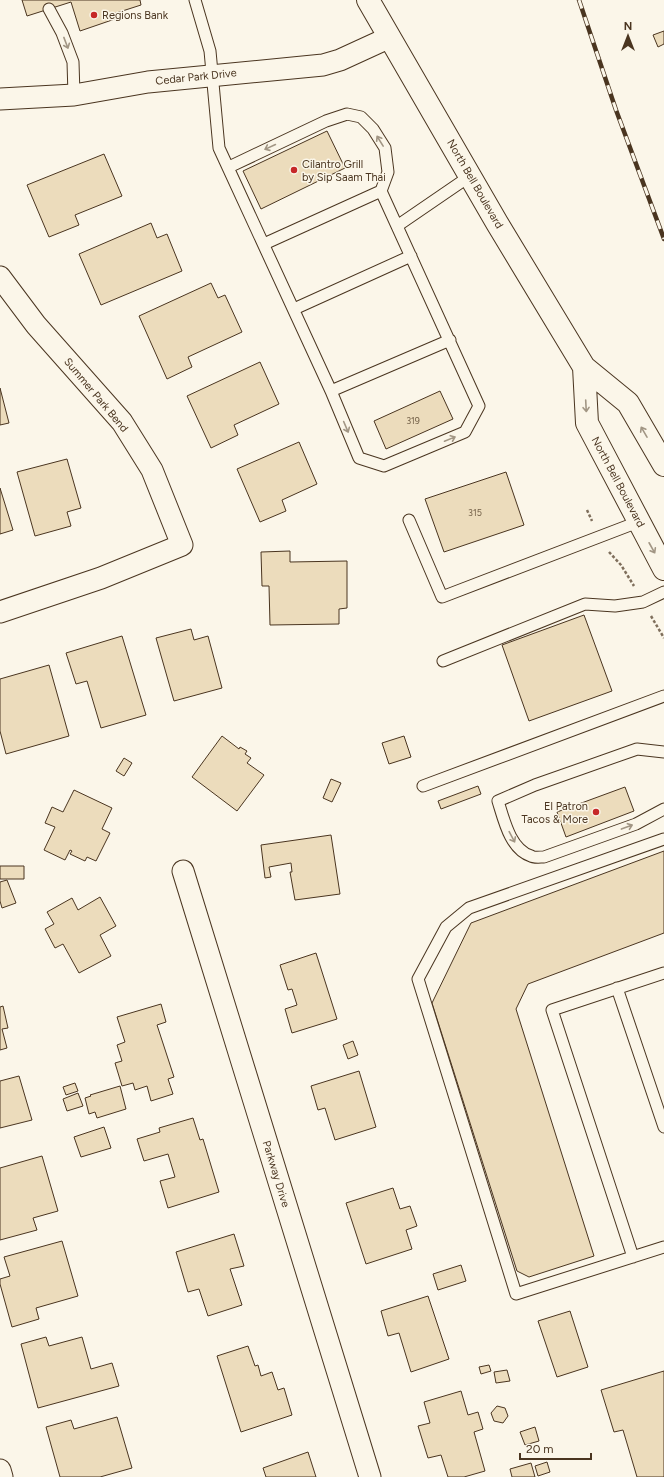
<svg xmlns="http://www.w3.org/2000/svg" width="664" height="1477" font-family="Figtree,sans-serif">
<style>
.building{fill:#ecdcbc;stroke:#4a3520}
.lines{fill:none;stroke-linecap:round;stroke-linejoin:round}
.lane-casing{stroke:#4a3520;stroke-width:13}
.street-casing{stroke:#4a3520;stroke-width:23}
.primary-casing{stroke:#4a3520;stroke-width:24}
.path{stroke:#7f6f5c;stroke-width:2.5;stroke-dasharray:3 2;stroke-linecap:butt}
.lane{stroke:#fbf6e9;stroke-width:11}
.street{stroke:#fbf6e9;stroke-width:21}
.primary{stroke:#fbf6e9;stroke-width:22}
.rail-casing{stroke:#4a3520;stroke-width:4.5}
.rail{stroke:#fbf6e9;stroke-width:3;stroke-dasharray:9;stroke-linecap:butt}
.oneway{stroke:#a29684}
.poi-dot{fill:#c62828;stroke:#fbf6e9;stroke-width:1.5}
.labels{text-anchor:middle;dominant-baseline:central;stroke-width:3;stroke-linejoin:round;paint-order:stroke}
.number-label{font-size:9px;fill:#725f47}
.poi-label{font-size:11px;fill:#4a3520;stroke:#fbf6e9;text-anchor:start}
.street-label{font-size:11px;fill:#4a3520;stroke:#fbf6e9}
</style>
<rect width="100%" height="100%" fill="#fbf6e9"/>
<path class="building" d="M22,0H140L141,5L113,14L115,19L80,31L71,2L27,16Z
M664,31V44L658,47L653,35Z
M327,131L345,168L261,209L243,171Z
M104,154L122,196L75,215L79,225L49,237L27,185Z
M151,223L157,238L167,234L182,271L101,305L79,254Z
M211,283L218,298L225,295L242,332L188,357L192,367L167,379L139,316Z
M260,362L279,404L234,425L238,435L211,448L187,396Z
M0,388L9,423L0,425Z
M440,391L453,419L386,449L374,421Z
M299,442L317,484L282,500L286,511L260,522L237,469Z
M67,459L81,508L67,512L71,526L35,536L17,472Z
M506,472L524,525L444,552L425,499Z
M0,488L13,530L0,534Z
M290,551V562L347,561V608L339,609V624L270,625L269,586H262L261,552Z
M584,615L612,691L529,721L502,645Z
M191,629L194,640L208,636L222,688L174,701L156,638Z
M122,636L146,715L101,728L87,681L76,684L66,653Z
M49,665L69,736L6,754L0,731V679Z
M222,736L239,749L240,747L247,751L245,754L251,758L247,763L264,775L237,811L192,777Z
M404,736L411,757L389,764L382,743Z
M124,758L132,763L124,776L116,771Z
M331,779L341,783L332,802L323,798Z
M478,786L481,794L441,809L438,801Z
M625,787L634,811L566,837L557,812Z
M74,790L112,808L102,829L110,833L96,861L87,857L85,861L70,854L72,851L70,850L65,860L44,850L55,827L45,823L52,807L63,812Z
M331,835L340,894L295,900L290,872H292L291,863L269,867L271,877L265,878L261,845Z
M664,851V933L528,984L516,1009L594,1256L529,1277L517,1271L432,1003L471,923Z
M0,866H24V879H0Z
M7,880L16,903L2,908L0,901V882Z
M100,897L116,926L100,935L111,956L79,973L63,944L55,948L45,929L54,924L47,912L72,898L78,910Z
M316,953L337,1019L292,1033L285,1009L297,1005L292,989L288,990L280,965Z
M161,1004L166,1022L157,1025L174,1077L168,1079L173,1094L151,1101L147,1086L135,1090L133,1083L122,1086L115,1063L122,1061L117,1045L125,1042L117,1017Z
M3,1006L8,1028L2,1029L7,1048L0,1050V1007Z
M353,1041L358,1055L348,1059L343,1045Z
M359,1071L376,1127L335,1140L325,1108L318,1110L311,1086Z
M19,1076L32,1120L0,1128V1081Z
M75,1083L78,1091L66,1095L63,1087Z
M120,1086L126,1109L97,1118L95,1112L89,1114L85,1098L91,1096L90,1095Z
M78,1093L83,1106L67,1111L63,1099Z
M193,1118L200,1140L203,1139L219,1192L168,1208L160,1181L175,1177L168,1154L144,1161L137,1139L160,1132L159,1128Z
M104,1127L111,1148L81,1157L74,1137Z
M42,1156L58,1211L33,1218L37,1230L0,1240V1168Z
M393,1188L400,1209L410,1206L417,1226L406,1230L412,1249L366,1264L346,1203Z
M234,1234L244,1266L230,1269L242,1305L208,1316L199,1289L188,1292L176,1252Z
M62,1241L78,1296L36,1308L39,1319L12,1327L0,1284V1279L10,1276L4,1257Z
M461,1265L466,1281L438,1290L433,1274Z
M428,1296L449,1359L411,1372L399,1333L388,1336L381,1311Z
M570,1311L588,1367L557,1377L538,1321Z
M46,1337L49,1346L82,1337L91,1369L112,1363L119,1386L38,1408L21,1344Z
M248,1346L255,1366L258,1365L261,1376L272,1372L278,1390L284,1388L292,1415L241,1432L217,1356Z
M489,1365L491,1371L481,1374L479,1367Z
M507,1370L510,1381L496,1383L494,1372Z
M664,1371V1477H637L623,1430L614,1432L601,1390Z
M461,1391L468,1415L478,1412L483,1429L474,1432L485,1471L464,1477H448L441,1455L428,1458L418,1426L430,1423L424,1402Z
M497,1406L505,1408L508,1416L503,1423L494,1421L491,1413Z
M117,1417L132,1468L100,1477H60L46,1427L71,1420L74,1429Z
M535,1427L539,1441L525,1445L520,1432Z
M308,1452L316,1477H266L263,1468Z
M547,1462L550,1472L538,1476L535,1466Z
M531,1463L535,1477H512L510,1469Z"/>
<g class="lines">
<g class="lane-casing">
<path id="lane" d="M195,0L210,51L219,148L331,391L359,458L384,466L465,432L479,406L381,191L388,172L385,148L373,129L361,117L347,114L326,121L229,167
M49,9L62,33L73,62L74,95
M397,226L470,176
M264,244L381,191
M294,309L411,256
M331,391L450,340
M409,520L442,597L638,522
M443,661L585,604L615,606L643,602L664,592
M664,752L637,749L535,785L498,801C504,820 510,849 531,856C534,858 540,857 544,857L636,824L664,809
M423,786L664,696
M664,839L469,908L446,927L418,979L516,1294L664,1247
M617,988L664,1127
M633,1257L552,1010L664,973"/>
</g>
<g class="street-casing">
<path id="street" d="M0,99L74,95L148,82L323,65L340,60L388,38
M0,277L36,325L122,422L152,470L182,545L101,578L0,612
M183,871L370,1477
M0,1470L2,1477"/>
</g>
<g class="primary-casing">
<path id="primary" d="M368,0L497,223L584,367L628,403L664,465
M584,367L587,423L664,569"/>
</g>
<path class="path" d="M587,510L592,521
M609,552L621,565L634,586
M651,616L664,638"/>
<use href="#lane" class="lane"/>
<use href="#street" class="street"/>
<use href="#primary" class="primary"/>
<g class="rail-casing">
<path id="rail" d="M579,0L616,110L664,239"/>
</g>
<use href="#rail" class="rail"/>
</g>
<defs><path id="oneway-shaft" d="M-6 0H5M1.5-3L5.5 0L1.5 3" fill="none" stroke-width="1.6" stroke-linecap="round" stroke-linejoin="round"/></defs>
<g class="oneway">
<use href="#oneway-shaft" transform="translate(66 43) rotate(69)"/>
<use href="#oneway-shaft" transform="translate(380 141) rotate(-122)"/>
<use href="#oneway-shaft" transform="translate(270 147) rotate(155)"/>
<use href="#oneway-shaft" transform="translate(586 406) rotate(87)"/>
<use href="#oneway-shaft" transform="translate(346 427) rotate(67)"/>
<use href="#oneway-shaft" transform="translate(644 432) rotate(-120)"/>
<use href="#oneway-shaft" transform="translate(450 439) rotate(-22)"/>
<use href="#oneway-shaft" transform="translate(652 548) rotate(61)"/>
<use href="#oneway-shaft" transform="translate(627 827) rotate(-20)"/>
<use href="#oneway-shaft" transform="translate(512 837) rotate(62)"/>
</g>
<g class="poi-dot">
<circle cx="94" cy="15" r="4"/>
<circle cx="294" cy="170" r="4"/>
<circle cx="596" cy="812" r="4"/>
</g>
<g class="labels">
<g class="number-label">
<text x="413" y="420">319</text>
<text x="475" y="512">315</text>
</g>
<g class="poi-label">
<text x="102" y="15">Regions Bank</text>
<text x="302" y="164">Cilantro Grill<tspan x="302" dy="13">by Sip Saam Thai</tspan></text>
<text x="588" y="806" text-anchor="end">El Patron<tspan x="588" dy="13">Tacos &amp; More</tspan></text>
</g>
<g class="street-label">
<text transform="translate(196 77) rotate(-6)">Cedar Park Drive</text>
<text transform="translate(475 184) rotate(60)">North Bell Boulevard</text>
<text transform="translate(96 395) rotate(50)">Summer Park Bend</text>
<text transform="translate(618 482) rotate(62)">North Bell Boulevard</text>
<text transform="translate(276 1174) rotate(73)">Parkway Drive</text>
</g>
</g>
<g transform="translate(628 36)" stroke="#fbf6e9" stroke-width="3" paint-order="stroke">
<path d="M0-3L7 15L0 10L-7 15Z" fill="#4a3520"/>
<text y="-6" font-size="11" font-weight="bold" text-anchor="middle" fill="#4a3520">N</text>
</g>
<path d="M520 1453v6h71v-6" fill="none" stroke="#4a3520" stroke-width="2"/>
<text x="526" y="1453" font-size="12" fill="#4a3520" stroke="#fbf6e9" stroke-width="3" paint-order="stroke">20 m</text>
</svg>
